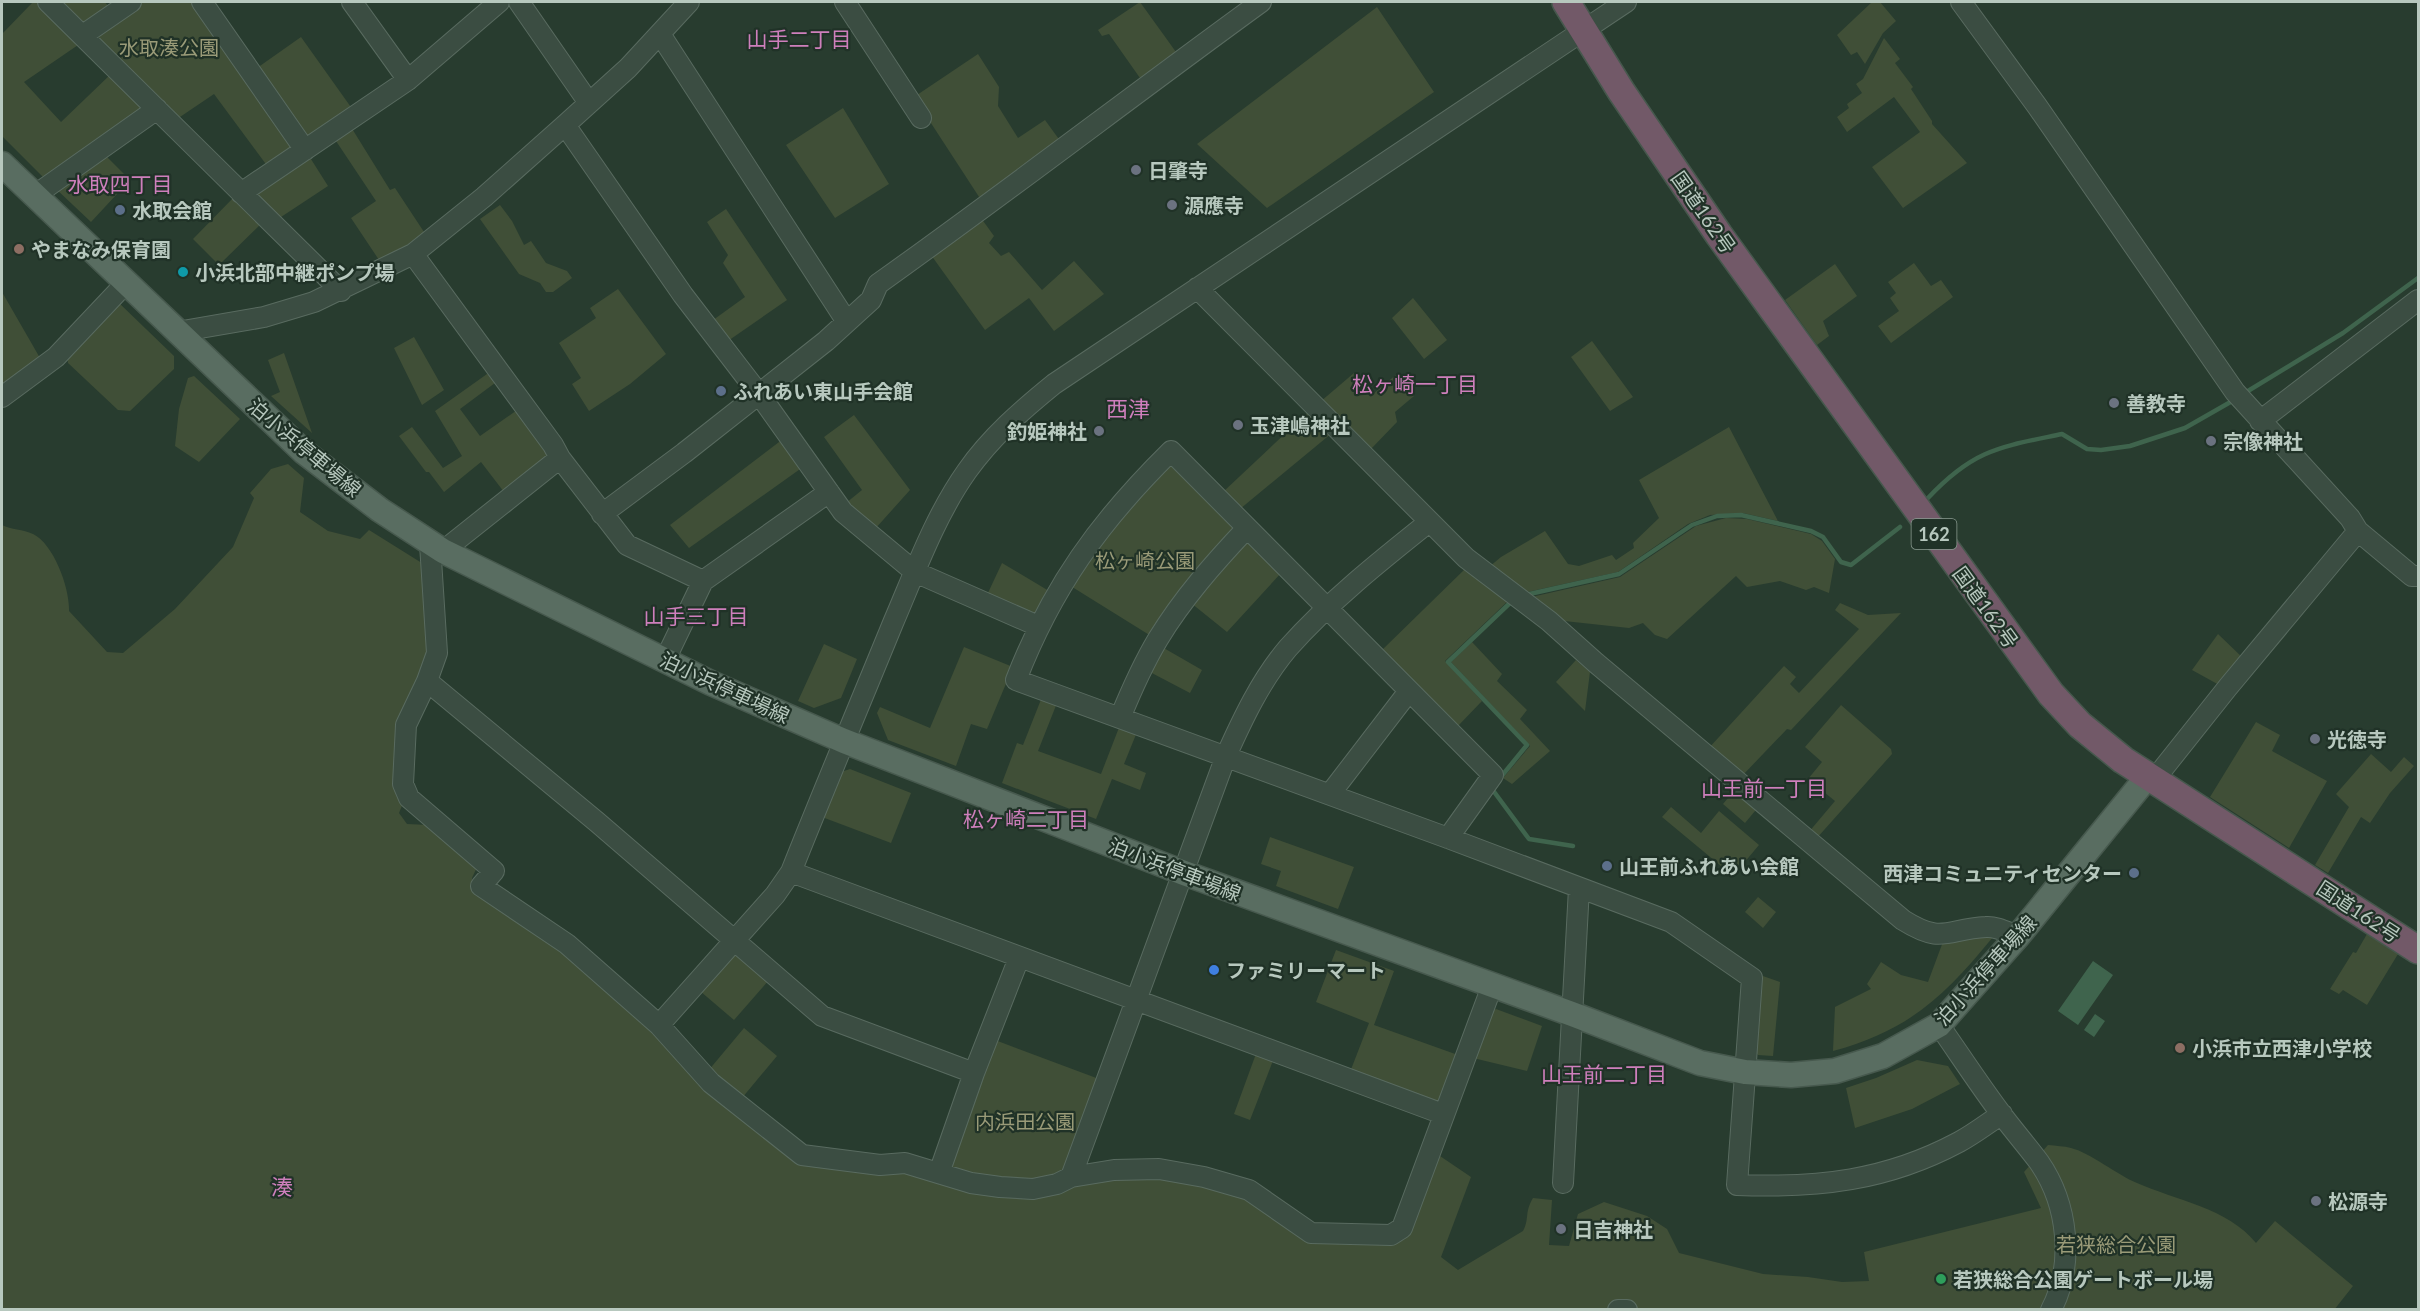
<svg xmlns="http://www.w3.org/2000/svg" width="2420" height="1311" font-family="Lato,'Noto Sans JP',sans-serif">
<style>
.green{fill:#404f37}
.water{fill:#3f644d}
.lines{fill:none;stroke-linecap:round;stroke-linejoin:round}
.stream{stroke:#3f644d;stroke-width:4.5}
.minor-casing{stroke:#596b60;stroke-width:22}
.major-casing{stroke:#47594e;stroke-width:27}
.highway-casing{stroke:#46584d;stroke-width:30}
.minor{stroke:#3b4d42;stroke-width:20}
.major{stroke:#596d61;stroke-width:24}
.highway{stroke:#725968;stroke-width:27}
.worship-dot{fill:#6b7280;stroke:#203227;stroke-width:2}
.service-dot{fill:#5c6f8a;stroke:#203227;stroke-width:2}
.education-dot{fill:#8d6e63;stroke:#203227;stroke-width:2}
.culture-dot{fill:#0f9aa8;stroke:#203227;stroke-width:2}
.shop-dot{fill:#3f7fe0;stroke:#203227;stroke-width:2}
.leisure-dot{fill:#2e9e5b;stroke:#203227;stroke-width:2}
.labels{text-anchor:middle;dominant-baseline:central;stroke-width:4.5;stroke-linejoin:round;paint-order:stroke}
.shield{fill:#203227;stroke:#8a9b91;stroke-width:1.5}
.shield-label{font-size:18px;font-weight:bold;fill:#b7c8be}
.park-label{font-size:20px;fill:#9a9b78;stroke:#203227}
.poi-label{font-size:20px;font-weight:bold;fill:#b7c8be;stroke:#203227;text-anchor:start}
.street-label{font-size:20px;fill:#b7c8be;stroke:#203227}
.neighbourhood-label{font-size:21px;fill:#ce7fbc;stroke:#203227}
.quarter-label{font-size:22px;fill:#ce7fbc;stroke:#203227}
</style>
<rect width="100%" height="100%" fill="#283c2f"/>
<path class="green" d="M33,2H38L81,43L24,82L61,122L112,73L142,103V112L46,180L2,136V34Z
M58,2H105L111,10L95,22L81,24Z
M137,2H192L293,145L290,152L268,167L214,94L177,119L99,41L98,29Z
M1140,2L1176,52L1140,78L1109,34L1102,36L1098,30Z
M1872,2H1880L1896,21L1883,33L1865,64L1857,52L1851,55L1837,35Z
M1377,7L1434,92L1267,208L1197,144Z
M301,37L353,110L310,139L305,137L257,68Z
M1884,38L1900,59L1895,63L1913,87L1911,89L1932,121V124L1967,163L1903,208L1872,167L1920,132L1894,97L1847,132L1837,117L1849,108L1847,104L1862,93L1856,84L1863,79Z
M978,54L999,87L998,106L1018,138L1045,120L1061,142L983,203L914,97Z
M843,108L889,184L835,218L786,145Z
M351,127L390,190L395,188L426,235L381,263L351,218L376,201L334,138Z
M104,154L130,180L91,222L55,188Z
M309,156L328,186L278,219L256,202L258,190Z
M235,196L262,223L219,265L193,239Z
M500,205L512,221L524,245L531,241L546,263L567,271L572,278L553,292H546L540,283L519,274L480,219Z
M726,209L787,300L725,343L709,323L745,297L723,263L728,255L707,222Z
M981,218L994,236L989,243L1001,256L1009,252L1042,290L1074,261L1104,294L1054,331L1029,298L985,330L931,255Z
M1914,263L1931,286L1941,280L1953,297L1891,343L1878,326L1899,311L1890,298L1896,293L1888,282Z
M1835,264L1857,296L1823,321L1829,336L1817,345L1785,300Z
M618,289L666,354L630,384L589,411L572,384L581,378L559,343L596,318L590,308Z
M2,292L40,358L2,387Z
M1413,298L1447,340L1424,359L1392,318Z
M118,302L174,356V369L130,411L118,410L68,363L67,354Z
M414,337L444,390L422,405L394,348Z
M1592,341L1633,397L1610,411L1571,357Z
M284,353L312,433L271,396L280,392L268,360Z
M1354,373L1373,394L1397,374L1414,396L1395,412L1397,422L1370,450L1320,402Z
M487,374L497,376L499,380L460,409L480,436L520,408L550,450L549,457L504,492L481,462L444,492L429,472H426L399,436L412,427L443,468L462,456L435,411Z
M194,376L240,419L199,462L175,446L179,409L188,378Z
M1308,412L1332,433L1240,509L1223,492Z
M854,415L910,490L875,529L846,503L862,490L824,437Z
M1729,427L1778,521L1743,513L1710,515L1688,524L1618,572L1523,593L1489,567L1501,557L1545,531L1568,564L1579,566L1612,555L1616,560L1634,548L1633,543L1659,518L1639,480Z
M783,439L803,467L689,548L670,525Z
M288,464L304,478L300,512L328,531L360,539L369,530L425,565L431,648L422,677L403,803L399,813L407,824L428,825L478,865L472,878V887L564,948L788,1155L904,1171L1074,1186L1112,1177L1156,1176L1243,1195L1288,1226L1393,1244L1405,1239L1437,1154L1471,1177L1441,1257L1458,1270L1523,1231C1530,1218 1524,1213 1533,1198L1552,1200L1549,1245L1569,1246L1578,1214L1604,1202L1647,1216L1667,1229L1679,1253L1763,1274L1808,1277L1842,1282L1869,1281L1864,1252L2041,1208L2024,1172L2048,1145C2056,1146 2064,1146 2071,1148C2091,1153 2117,1175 2137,1183C2175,1200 2228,1208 2256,1243L2275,1221L2353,1286L2334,1310L2,1309V525C11,530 23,529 33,534C54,544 70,589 69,611L107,652L123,653L175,609L233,547L254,498L250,493L271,469Z
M1168,464H1175L1236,525V532L1151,636L1069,585L1084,562Z
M1726,518L1747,519L1811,534L1822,541L1835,559L1829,593L1814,587L1806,590L1780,581L1747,587L1736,576L1667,639L1655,635L1643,623L1629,628L1555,620L1527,598L1620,577L1696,526Z
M1246,542L1253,543L1282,572L1227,632L1191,603Z
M1002,563L1049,591L1038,612L1031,614L987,595Z
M1466,568L1508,601L1445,661L1482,701L1457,727L1381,651Z
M1840,603L1868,615L1901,613L1791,730L1787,729L1741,777L1708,749L1784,666L1796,677L1790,684L1799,693L1859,629L1835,610Z
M2218,634L2244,659L2221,686L2192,670Z
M1472,642L1502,674L1497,681L1527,710L1520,719L1550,751L1512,784L1503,778L1530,746L1451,662Z
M824,644L857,659L841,698L814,708L798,701Z
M964,647L1013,667L987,729L971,724L956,766L888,740L877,713L880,707L930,728Z
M1162,647L1202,670L1190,693L1148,671Z
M1576,660L1590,672L1585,711L1556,682Z
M1042,697L1057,703L1038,751L1101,774L1120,725L1137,732L1124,764L1146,773L1140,790L1112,779L1096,819L1002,783L1017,743L1023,745Z
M1841,705L1891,749L1892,754L1816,839L1808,833L1835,801L1808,779L1822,762L1805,747Z
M2256,722L2280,735L2272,751L2327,781L2289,848L2210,797Z
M2371,754L2391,772L2404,757L2414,766L2390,793L2370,823L2361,817L2328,873L2315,865L2349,807L2336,794Z
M850,769L911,793L891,843L822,817L841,772Z
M1738,786L1760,805L1745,823L1723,804Z
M1671,807L1701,833L1719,811L1759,845L1733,876L1662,817Z
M1270,837L1354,867L1338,909L1276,886L1281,871L1261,864Z
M1758,897L1776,912L1763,928L1745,912Z
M1986,932L1993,937C1945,996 1908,1031 1833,1051L1835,1007L1871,989L1867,984L1881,962L1901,975L1928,982L1944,939Z
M2367,934L2398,954L2367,1005L2343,990L2339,994L2330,989L2353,952L2356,953Z
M1336,950L1394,971L1374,1025L1458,1055L1440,1101L1433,1104L1350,1072L1369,1023L1316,1002Z
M731,956H740L769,980L734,1020L700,991Z
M1760,975L1780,982L1773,1056L1758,1055L1754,1050Z
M1496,1009L1542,1026L1527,1071L1473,1058L1490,1012Z
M744,1028L777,1056L742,1098L708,1071Z
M995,1040L1099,1079L1066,1170C1027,1188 993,1179 953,1170L950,1163Z
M1257,1051L1274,1058L1250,1120L1234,1114Z
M1917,1060L1948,1066L1960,1084L1912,1109L1855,1128L1846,1088L1876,1078Z"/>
<path class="water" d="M2093,961L2113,975L2078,1025L2058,1011Z
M2095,1014L2105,1021L2094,1037L2084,1030Z"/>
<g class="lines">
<path class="stream" d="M2243,394L2343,333L2418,278
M1928,498C1974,449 2000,447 2062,434L2087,449L2101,450L2130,446L2185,428L2234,400
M1525,595L1619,574L1692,525L1717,516L1741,515L1811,531L1823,537L1841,562L1851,565L1900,527
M1500,778L1527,745L1448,662L1511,602
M1494,787L1492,789L1529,839L1573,846"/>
<g class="minor-casing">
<path id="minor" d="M48,2L341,291
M202,2L305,150
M352,2L408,80
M519,2L589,103
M845,2L921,118
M1961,2L2037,106L2235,392L2350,518L2358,531L2412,576H2418
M660,34L847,322
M83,35L131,2
M565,125L683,295L759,394L843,512L915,572L1038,626
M241,193L408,80L499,2
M34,196L157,109
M413,254L553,445L560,458L627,545L703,581L829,492
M1197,288L1466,558L1549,621L1596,663L1903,920C1943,945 1946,929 1986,927C1996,926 2009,933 2018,936
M177,332L264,317L314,302L413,254L484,197L565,125L628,68L689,2
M2,397L56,357L125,284
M2260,421L2418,300
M602,514L684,453L826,341L871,300L878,284C1007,192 1133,95 1261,2
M430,544L437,653L427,681L406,725L403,784L409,798L494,871L481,886L567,944L659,1025
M443,551L560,458
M665,660L703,581
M427,681L597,822L822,1016L974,1073
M1120,718C1131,691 1143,664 1158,639C1183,598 1214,563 1247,528
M2154,780L2228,687L2358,531
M1330,794L1409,691
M1448,838L1493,775L1171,451C1100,521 1052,587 1016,680L1448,838L1671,922L1752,978L1737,1185C1818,1188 1886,1181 1959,1142C1974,1134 1988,1123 2002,1114
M791,872L1443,1114
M1492,986L1402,1228L1391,1235L1311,1233L1249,1190L1204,1177L1159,1169L1114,1170L1071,1177L1057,1184L1033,1189L1000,1187L971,1183L905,1163L880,1165L802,1155L711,1083L659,1025L775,895L791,872C824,789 859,706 893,623C915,572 935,516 967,471C991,437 1022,410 1054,384L1626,2
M1939,1025C1960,1055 1980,1086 2002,1115C2014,1131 2027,1146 2039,1162C2068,1204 2075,1264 2051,1310
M939,1173L974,1073L1019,958
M1071,1177L1226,756C1243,718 1261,680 1288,648C1330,601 1380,561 1429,522
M1563,1183L1579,888
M1618,1310H1627"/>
</g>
<g class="major-casing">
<path id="major" d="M2,164L304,452L380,510L443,551L711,683L844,741L1184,873L1572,1014L1700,1063L1745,1072L1791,1075L1835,1071L1883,1056L1939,1025L2018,936L2148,776"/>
</g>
<g class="highway-casing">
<path id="highway" d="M1566,2L1621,91L1719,235L2051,694L2080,725L2123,760L2418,950"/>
</g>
<use href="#minor" class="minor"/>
<use href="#major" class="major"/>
<use href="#highway" class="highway"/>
</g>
<g class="worship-dot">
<circle cx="1136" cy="170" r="6"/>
<circle cx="1172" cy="205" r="6"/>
<circle cx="2114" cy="403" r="6"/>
<circle cx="1238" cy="425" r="6"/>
<circle cx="1099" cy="431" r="6"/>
<circle cx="2211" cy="441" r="6"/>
<circle cx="2315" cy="739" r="6"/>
<circle cx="2316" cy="1201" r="6"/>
<circle cx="1561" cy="1229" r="6"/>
</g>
<g class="service-dot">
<circle cx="120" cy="210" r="6"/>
<circle cx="721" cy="391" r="6"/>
<circle cx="1607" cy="866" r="6"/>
<circle cx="2134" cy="873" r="6"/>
</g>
<g class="education-dot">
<circle cx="19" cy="249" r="6"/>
<circle cx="2180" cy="1048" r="6"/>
</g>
<circle class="culture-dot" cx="183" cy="272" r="6"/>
<circle class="shop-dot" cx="1214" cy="970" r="6"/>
<circle class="leisure-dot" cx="1941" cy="1279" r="6"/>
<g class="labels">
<rect class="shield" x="1911.5" y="519" width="45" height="30" rx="4.5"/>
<g class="shield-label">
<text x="1934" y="534">162</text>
</g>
<g class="park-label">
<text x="169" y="47">水取湊公園</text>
<text x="1145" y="560">松ヶ崎公園</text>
<text x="1025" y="1121">内浜田公園</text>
<text x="2116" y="1244">若狭総合公園</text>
</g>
<g class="poi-label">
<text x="1148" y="170">日肇寺</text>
<text x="1184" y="205">源應寺</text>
<text x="132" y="210">水取会館</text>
<text x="31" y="249">やまなみ保育園</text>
<text x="195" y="272">小浜北部中継ポンプ場</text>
<text x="733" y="391">ふれあい東山手会館</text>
<text x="2126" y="403">善教寺</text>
<text x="1250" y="425">玉津嶋神社</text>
<text x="1087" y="431" text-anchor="end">釣姫神社</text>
<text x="2223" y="441">宗像神社</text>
<text x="2327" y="739">光徳寺</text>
<text x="1619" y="866">山王前ふれあい会館</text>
<text x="2122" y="873" text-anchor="end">西津コミュニティセンター</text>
<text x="1226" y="970">ファミリーマート</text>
<text x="2192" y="1048">小浜市立西津小学校</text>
<text x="2328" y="1201">松源寺</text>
<text x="1573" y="1229">日吉神社</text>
<text x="1953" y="1279">若狭総合公園ゲートボール場</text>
</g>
<g class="street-label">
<text transform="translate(1704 212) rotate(55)">国道162号</text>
<text transform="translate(305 447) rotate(40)">泊小浜停車場線</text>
<text transform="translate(1986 607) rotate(54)">国道162号</text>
<text transform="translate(725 687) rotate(25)">泊小浜停車場線</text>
<text transform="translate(1175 869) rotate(21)">泊小浜停車場線</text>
<text transform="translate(2359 911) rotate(33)">国道162号</text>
<text transform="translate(1985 970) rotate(-48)">泊小浜停車場線</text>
</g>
<g class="neighbourhood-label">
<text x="799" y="38">山手二丁目</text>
<text x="120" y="183">水取四丁目</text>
<text x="1415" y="383">松ヶ崎一丁目</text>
<text x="696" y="615">山手三丁目</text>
<text x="1764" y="787">山王前一丁目</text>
<text x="1026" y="818">松ヶ崎二丁目</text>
<text x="1604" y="1073">山王前二丁目</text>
</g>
<g class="quarter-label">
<text x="1128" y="408">西津</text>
<text x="282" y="1186">湊</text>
</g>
</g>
<rect width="2420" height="1311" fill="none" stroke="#b7c8be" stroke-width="6"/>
</svg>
